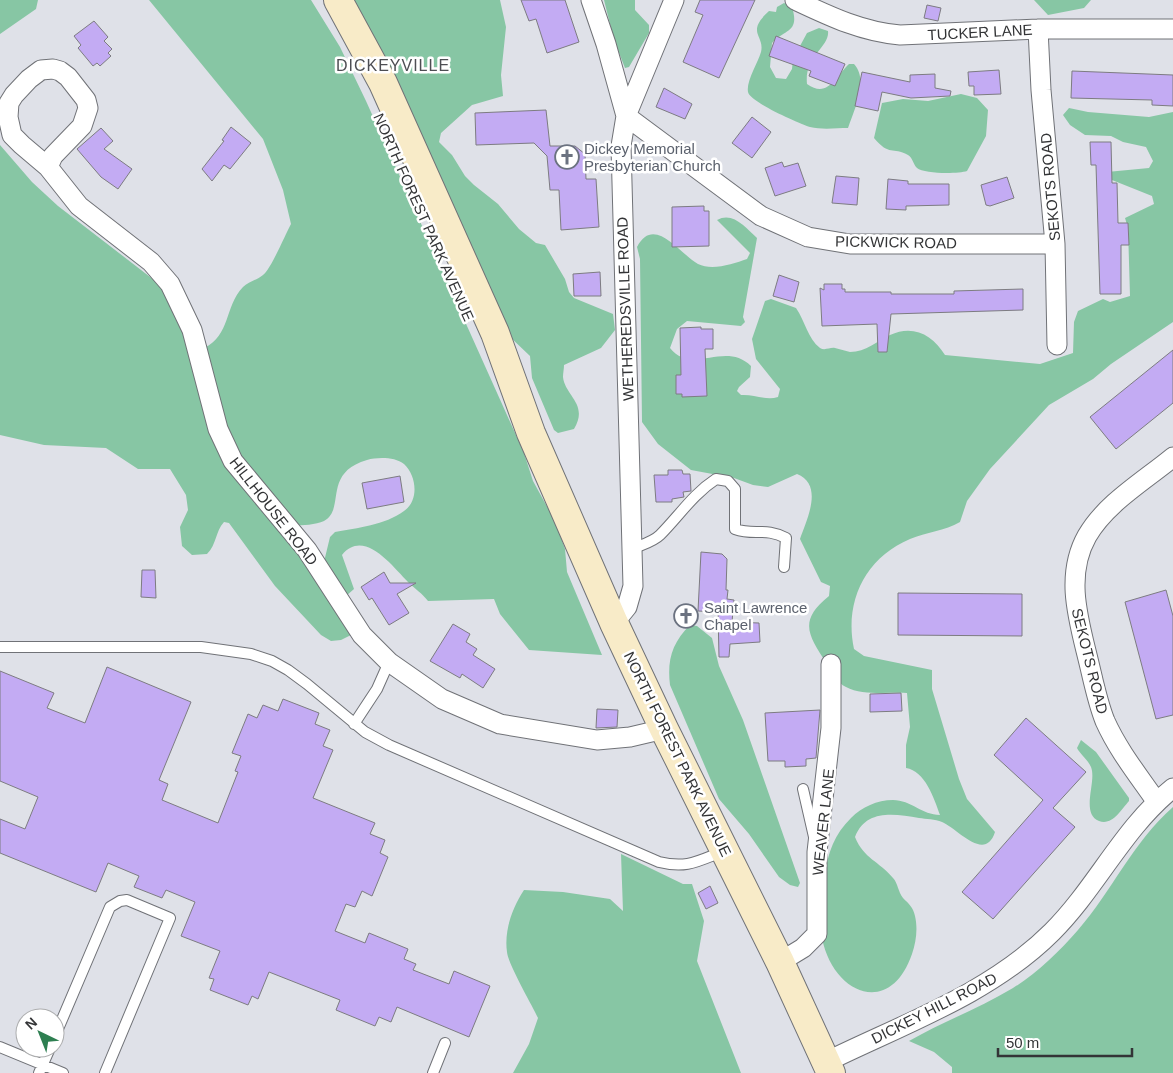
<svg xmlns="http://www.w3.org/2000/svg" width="1173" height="1073" font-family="Arial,sans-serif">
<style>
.green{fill:#87c6a4}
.building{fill:#c3abf3;stroke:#7d7c81}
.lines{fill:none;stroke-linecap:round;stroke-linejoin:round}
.service-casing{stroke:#707277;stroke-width:12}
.minor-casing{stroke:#707277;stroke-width:21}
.secondary-casing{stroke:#707277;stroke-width:30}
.service{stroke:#fff;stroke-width:10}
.minor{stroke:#fff;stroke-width:19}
.secondary{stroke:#f8ebc8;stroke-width:28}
.labels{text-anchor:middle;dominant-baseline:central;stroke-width:5;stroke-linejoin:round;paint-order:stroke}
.street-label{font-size:15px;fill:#333436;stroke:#fff}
.worship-label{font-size:15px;fill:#5b616d;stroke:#fff;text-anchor:start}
.neighbourhood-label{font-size:16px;letter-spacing:1px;fill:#4d4e53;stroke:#fff}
</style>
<rect width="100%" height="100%" fill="#dfe1e8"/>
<path class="green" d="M0,0H38L36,9L0,34Z
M149,0H311L340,47L366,101L524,453L533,481L556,523L565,549L567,572L602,655L529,650L500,614L494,599L428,601C422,593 415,589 408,582C392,566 364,528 342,555L354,589L346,596L323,566L330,537L335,532C357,528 385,525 404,511C419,501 417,476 404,464C395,457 378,457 367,460C322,473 346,509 324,521C316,525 302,525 294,526L236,459L204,348C231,335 224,307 243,287C248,282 257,280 263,275C271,269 285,235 291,224L283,190L263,139Z
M347,0H500L506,27L501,75L503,96L472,105L441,133L439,142L452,155L465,176L474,185L498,204L519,229L536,243L545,245L565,279L569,292L574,298L613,314L615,330L601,348L564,365C564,369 563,373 563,377C565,396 589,404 574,429L558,433L554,430L532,378L530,356L505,332Z
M604,0H635V10L649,25V33L629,67L625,68L614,40Z
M1034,0H1091L1084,8L1048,15Z
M784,3L792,7C800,33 785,29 772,43L770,67L776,78L786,79L792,69L793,59L807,33L819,28L828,31C830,47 804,56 807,84C828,99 836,76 849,64H854C869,80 854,110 848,128C837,128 822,130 810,127C798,123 750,102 748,92C746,81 758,63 761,52C765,35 745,33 769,11L776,12L777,7Z
M961,94L977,98L988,110L986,136L967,171C958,174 924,174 917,168C913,164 913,158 908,155C892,146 890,157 874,138L882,103L903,99L928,101Z
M1069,108L1088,112L1149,117L1173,112V322L1111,364L1093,379L1049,405L990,469L967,501L960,522C945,531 926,532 910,539C865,558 844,602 854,649L864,656L932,670V689L959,779L967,799L995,832C985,863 957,828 942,822C935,819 926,819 919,818C894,814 866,809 855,837C864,859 879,861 893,878C898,883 898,892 903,898C909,904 913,907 915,916C918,929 916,942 912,954C890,1018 833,994 822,938C824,896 818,850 851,818C862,807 877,800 893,800C911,800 922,815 940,815C934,798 925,771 906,768V745L910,727L907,693C889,692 863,696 846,687C837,683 832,672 827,664C808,635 798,621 829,596L830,586L821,582L800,539C807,519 824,485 797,474L768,487L753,485L734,478L691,470L658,444L642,422L640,259L637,247C654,214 680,254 698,264C712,271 733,264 747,259L750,253L717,220C733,211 746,228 757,238L743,317L745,322L741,326L687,321L677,329L670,348C692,376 725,340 751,366L750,377L739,387L737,391L741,395C754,394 766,401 778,397L780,389L756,359L752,339L765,301L771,299L796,308C805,321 808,339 820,348C825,351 830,347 835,348C840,349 845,351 850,352C866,352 877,341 890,335C913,324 933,335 945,355L1040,364L1073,353L1074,322L1078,311L1103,299L1110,302L1130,296L1128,228L1125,218L1154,204L1152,196L1107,178V172L1149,168L1153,161L1146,147L1123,142L1111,136L1085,135L1070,125L1063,115Z
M0,145L32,182L58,206L167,290L187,332L212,422L284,527L351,635L341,640L331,641L321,635L275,586L229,523L224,522C215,532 217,544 207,554L192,555L182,546L180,527L188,510L186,495L170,469H138L106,448L44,445L0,435Z
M690,625L697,626L712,638L719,666L743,720L800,883L798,887L790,885L779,877L749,834L719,799L670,685C667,660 672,643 690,625Z
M1081,740L1096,752L1129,798V801C1121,810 1112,826 1099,821C1080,813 1097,782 1091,767C1088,760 1080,754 1077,748Z
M1173,807V1073H952V1067L934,1052L909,1041C942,1022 980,1008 1013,988C1036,974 1060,951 1078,930C1112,891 1133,842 1173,807Z
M621,854L683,884H692L704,921L697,961L741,1073H513L529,1044L538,1018C532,1005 508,964 507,952C504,931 512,908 524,890L563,892L610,899L623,911Z"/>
<path class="building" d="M521,0H565L579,42L547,53L536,19L529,21Z
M700,0H755L719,78L683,62L703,15L695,12Z
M927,5L941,8L938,21L924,18Z
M94,21L108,37L104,41L112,49L108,53L111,56L100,66L97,63L93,66L78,48L81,45L74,36Z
M776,36L845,64L835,86L809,76L811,71L769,56Z
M999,70L1001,94L974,95V86H969L968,72Z
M1072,71L1173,75V106L1152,105V100L1071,98Z
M862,72L910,82V75L935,74V88L951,91L950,96L911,98L882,92L878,111L855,106Z
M664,88L692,104L685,119L656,107Z
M546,110L550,146H575L585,154L586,179H596L599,227L561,230L559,190H550L547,156L534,143L476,145L475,113Z
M752,117L771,132L752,158L732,143Z
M231,127L251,143L230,169L224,165L212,181L202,169L224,141L222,140Z
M101,128L113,141L104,149L132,169L118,189L101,177L77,149Z
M1090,142H1111L1112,183H1117L1118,223H1128L1129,245H1121V294H1100L1096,165H1091Z
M782,162L784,167L798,163L806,186L775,196L765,168Z
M836,176L859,178L857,205L832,203Z
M1007,177L1014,198L990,206L986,205L981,185Z
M888,179L908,181V184H949V205L906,206V210L886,209Z
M704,206V211H709V246L672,247V207Z
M600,272L601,296H574L573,274Z
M779,275L799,282L794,302L773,296Z
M824,284H842V289H845V292H891V294H954V291L1023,289V310L891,314L887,352H878L877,324L822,326L820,288L824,290Z
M701,327V329H713V349H705L707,396L682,397V394H676V375H681L680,328Z
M1173,350V403L1116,449L1090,417Z
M668,470H682L683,474H690L691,491L683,492L684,497L672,499V502H656L654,475H668Z
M400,476L404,502L367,509L362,483Z
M701,552L722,554L727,559L726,590H728L727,599L734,600L732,622L759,623L760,642L730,644L729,657H719L718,612L698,611Z
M142,570H155L156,598L141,597Z
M384,572L390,583H416L397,594L409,613L389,625L372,598L369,600L361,587Z
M1166,590L1173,616V715L1156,719L1125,602Z
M898,593L1022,594V636L898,635Z
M453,624L470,634L466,642L477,649L473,655L495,669L483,688L462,674L460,678L430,661Z
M107,667L191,702L159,780L168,784L162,800L218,823L238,772L235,771L241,756L232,753L248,714L257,718L263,705L278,711L283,699L319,713L315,724L330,730L323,746L333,750L313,798L375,823L370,834L385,840L380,853L388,857L372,896L362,891L355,907L346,904L335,931L365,943L369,933L408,949L404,959L416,964L413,970L449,984L454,971L490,986L469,1037L397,1007L391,1022L379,1017L375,1026L336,1010L340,1000L269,972L258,999L252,996L248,1005L210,990L214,979L209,978L220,951L181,936L195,902L166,890L162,898L134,887L139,876L108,863L96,892L0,853V819L25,829L38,797L0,781V671L54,693L47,708L85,723Z
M901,693L902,711L870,712V694Z
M597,709L618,710L617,727L596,728Z
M820,710L816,758L806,759V766L785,767V761H768L765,713Z
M1026,718L1086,772L1053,808L1075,827L993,919L962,892L1043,800L994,755Z
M710,886L718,903L706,909L698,893Z"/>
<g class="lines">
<g class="service-casing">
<path id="service" d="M632,549C641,545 653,542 660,535C679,516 693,494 716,479L728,481L735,489V529C754,536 765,527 786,538L784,567
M0,647H201L251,654L272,661L288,670L307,684L365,732L389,745L659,862C687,869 698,861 724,851
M354,724L377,689L389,662
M803,789L814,837
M55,1036L110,907L120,901L127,900L170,918L105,1073
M0,1047L63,1073
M39,1073L50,1048
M433,1073L445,1043"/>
</g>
<g class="minor-casing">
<path id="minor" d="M591,0L606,44L626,116L761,216L808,237L850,244H1055
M795,0C829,16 862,32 900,35L1038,29H1173
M1038,29L1041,90L1055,244L1057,345
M48,167L53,156L82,126L88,108L86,100L68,77L60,71L53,69L41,70L29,79L14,95L9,103L8,117L12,135L22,145L48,167L79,206L151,262L170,284L192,330L218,429L233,461L307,550L362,635L389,662L442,699L500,724L597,740L630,737L664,729
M614,623L627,607L633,586L621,146L626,116L674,0
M1156,801C1138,775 1118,750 1105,721C1097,701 1093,679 1088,659C1078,618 1065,575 1087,536C1106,503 1144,481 1173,457
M780,962L803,948L817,934V852L831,728V664
M826,1062C903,1024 990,994 1052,932C1097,887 1123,828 1173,788"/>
</g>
<g class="secondary-casing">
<path id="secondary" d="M338,0L383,83L495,333L531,433L614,623L664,729L780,962L831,1073"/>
</g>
<use href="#service" class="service"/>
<use href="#minor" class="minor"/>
<use href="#secondary" class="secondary"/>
</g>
<defs>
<g id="church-ring" transform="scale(1.25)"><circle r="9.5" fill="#fff" stroke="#6b7280" stroke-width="1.5"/><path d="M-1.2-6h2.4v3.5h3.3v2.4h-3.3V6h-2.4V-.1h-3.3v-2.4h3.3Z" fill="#6b7280"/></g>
</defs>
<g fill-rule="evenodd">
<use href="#church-ring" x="567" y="157"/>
<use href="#church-ring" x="686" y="616"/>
</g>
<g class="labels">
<g class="street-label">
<text transform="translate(980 32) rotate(-3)">TUCKER LANE</text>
<text transform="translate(1050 187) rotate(-95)">SEKOTS ROAD</text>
<text transform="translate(424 217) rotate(66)">NORTH FOREST PARK AVENUE</text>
<text transform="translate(896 242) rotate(1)">PICKWICK ROAD</text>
<text transform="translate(625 309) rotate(-92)">WETHEREDSVILLE ROAD</text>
<text transform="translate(274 511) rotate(52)">HILLHOUSE ROAD</text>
<text transform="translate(1090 661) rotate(76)">SEKOTS ROAD</text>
<text transform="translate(678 754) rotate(64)">NORTH FOREST PARK AVENUE</text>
<text transform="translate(823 822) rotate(-84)">WEAVER LANE</text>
<text transform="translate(934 1008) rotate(-27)">DICKEY HILL ROAD</text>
</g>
<g class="worship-label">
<text x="584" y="148">Dickey Memorial<tspan x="584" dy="17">Presbyterian Church</tspan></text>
<text x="704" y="607">Saint Lawrence<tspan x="704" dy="17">Chapel</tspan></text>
</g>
<g class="neighbourhood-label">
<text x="393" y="65">DICKEYVILLE</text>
</g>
</g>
<g transform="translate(40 1033) rotate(317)"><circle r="24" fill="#ffffff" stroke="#adaeaf"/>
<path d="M0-4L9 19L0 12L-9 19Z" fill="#2e7f51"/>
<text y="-8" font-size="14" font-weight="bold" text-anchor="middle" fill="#333436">N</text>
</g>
<path d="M998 1048v8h134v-8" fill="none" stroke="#333436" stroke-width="2.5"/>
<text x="1006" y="1048" font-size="15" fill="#333436" stroke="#ffffff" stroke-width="4" paint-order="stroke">50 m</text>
</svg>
